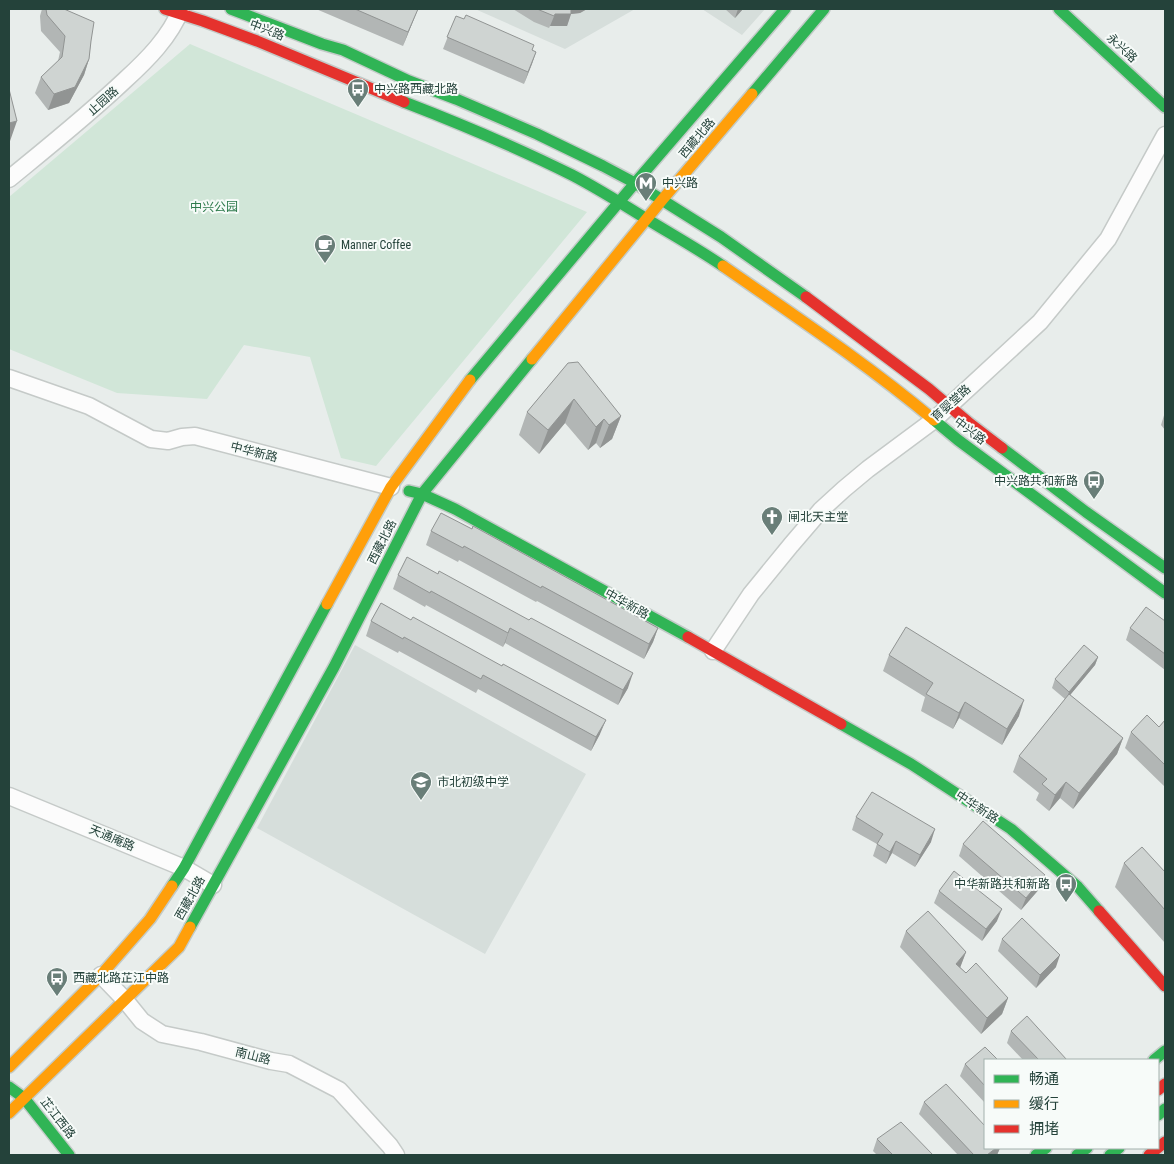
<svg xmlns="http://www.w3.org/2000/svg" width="1174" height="1164" font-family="'Roboto Condensed','Noto Sans SC',sans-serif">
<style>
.built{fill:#d6dedb}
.green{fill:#d1e6d8}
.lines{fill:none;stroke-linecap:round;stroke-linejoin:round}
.street-casing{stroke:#c5cac8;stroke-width:19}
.fast-casing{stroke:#c3cbc8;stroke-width:14}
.slow-casing{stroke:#c3cbc8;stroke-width:14}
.jam-casing{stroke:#c3cbc8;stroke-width:14}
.street{stroke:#fcfcfc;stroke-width:16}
.fast{stroke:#30b455;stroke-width:11}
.slow{stroke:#ff9f0a;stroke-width:11}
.jam{stroke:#e5322d;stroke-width:11}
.wall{fill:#b2b6b5}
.shaded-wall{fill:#919493}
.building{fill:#cfd4d2;stroke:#919493}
.labels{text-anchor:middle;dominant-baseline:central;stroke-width:4;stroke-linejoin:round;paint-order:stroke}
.street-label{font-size:12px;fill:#24423a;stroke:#f7fbf9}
.poi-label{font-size:12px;fill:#24423a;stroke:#f7fbf9;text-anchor:start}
.park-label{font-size:12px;fill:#2d7a4b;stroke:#f7fbf9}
</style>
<rect width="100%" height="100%" fill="#e8edeb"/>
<path class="built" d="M475,9H635L565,49Z
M702,9H765L742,35Z
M355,645L586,774L485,954L257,828Z"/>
<path class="green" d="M190,44L587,212L376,466L341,458L310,357L244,345L207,399L117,393L9,349V197Z"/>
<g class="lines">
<g class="street-casing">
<path id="street" d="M9,179C48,147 88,115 125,80C147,60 170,37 181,9
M9,378L89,406L151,439L168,441L182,437L195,436L391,487
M713,651L751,594L791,545L821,510L844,489L868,469L934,420L1040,322L1108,239L1165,135
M9,796L184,868L213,885
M101,975L125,1000L142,1021L162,1034L201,1042L271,1061L289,1064L339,1090L390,1146L396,1155"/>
</g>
<g class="fast-casing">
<path id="fast" d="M231,9L322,44L343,50L409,81L456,99L537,134L603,166L635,183L721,237L806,297
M1059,9L1165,107
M752,94L824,9
M404,102C461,124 518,148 572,175C597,188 621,203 645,218C671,234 698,249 723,266
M470,380L635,183L785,9
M934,420L958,440L1165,593
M1002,448L1086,512L1165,568
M409,491L422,494L455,509L688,637
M841,724L911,764L1011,829L1078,887L1099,911
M172,886L184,868L327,604
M190,927L334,667L422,494L532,359
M1154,1060L1165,1051
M9,1087L24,1098L69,1155
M1158,1115L1165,1109
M1036,1155L1046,1148
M1077,1155L1087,1148
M1110,1155L1119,1148"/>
</g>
<g class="slow-casing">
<path id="slow" d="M723,266C795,316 867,364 934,420
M532,359L662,200L752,94
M327,604L391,487L470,380
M9,1067L101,975L150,919L172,886
M9,1113L179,947L190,927"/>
</g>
<g class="jam-casing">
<path id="jam" d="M165,9L203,21L257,41L404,102
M806,297L929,389L968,422L1002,448
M688,637L841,724
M1099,911L1165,986
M1158,1090L1165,1084
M1149,1155L1165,1142"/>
</g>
<use href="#street" class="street"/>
<use href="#fast" class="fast"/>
<use href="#slow" class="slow"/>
<use href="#jam" class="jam"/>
</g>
<path class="wall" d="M42,9H64L91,41L89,59L84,75L69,103L48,110L35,93L41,77L58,61L60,52L41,31L40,16Z
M316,9H418L403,46Z
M513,9H587L580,13L571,14L567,26H550L549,28L534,22Z
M725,9H743L735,18Z
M456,16L536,52L524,84L443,49Z
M568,363L621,416L612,439L600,448L596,443L588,450L565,423L539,454L519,435L527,412Z
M1165,412V430L1161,425Z
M472,529L658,628L653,642L644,659L537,601L536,602L459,560L458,562L426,545L431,531Z
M407,557L628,688L618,705L505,643L503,647L426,605L425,607L393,589L398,575Z
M381,603L600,734L591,751L478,689L476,693L399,651L398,653L366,636L371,621Z
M1165,621V670L1126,640L1130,628Z
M889,655L1019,716L1002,745L959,718L953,729L921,711L925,697L883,671Z
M1098,657L1095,665L1070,695L1123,738L1117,754L1073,809L1060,798L1049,811L1036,800L1039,793L1013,772L1019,756L1065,699L1052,688L1055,679Z
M1165,720V787L1125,748L1131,732L1159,727Z
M856,817L931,842L915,867L892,853L886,864L873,856L877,844L852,830Z
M963,844L1045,875L1041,887L1021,910L959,856Z
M1124,863L1165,872V943L1115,887Z
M939,891L997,921L982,941L934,903Z
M906,931L966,952L960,967L966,973L1008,998L1002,1014L981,1034L900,947Z
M1002,939L1056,967L1036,988L998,951Z
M1011,1031L1067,1060H1023L1007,1043Z
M985,1060V1103L960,1076L965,1064Z
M924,1102L985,1148H1000L997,1155H958L919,1114Z
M877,1139L933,1155H877L873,1151Z"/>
<path class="shaded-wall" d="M418,9L403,46L408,32Z
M568,9H587L580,13L571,14L567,26H550L555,14Z
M738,9H743L735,18Z
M536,52L532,64L524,84L528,72Z
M89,59L84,75L69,103L48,110L54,94Z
M17,121L9,144V123Z
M574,399L565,423L539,454L548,430Z
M621,416L612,439L600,448L609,425Z
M604,419L596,443L588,450L596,427Z
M510,628L505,643L503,647L508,633Z
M658,628L653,642L644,659L649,644Z
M1098,657L1095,665L1066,700L1069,692Z
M633,673L628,688L618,705L623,690Z
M1024,700L1019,716L1002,745L1007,729Z
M965,702L959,718L953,729L959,713Z
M606,720L600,734L591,751L596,737Z
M1123,738L1117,754L1073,809L1079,793Z
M1066,782L1060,798L1049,811L1055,795Z
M935,829L931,842L915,867L920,855Z
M896,841L892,853L886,864L890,852Z
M1045,875L1041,887L1021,910L1026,898Z
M1002,909L997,921L982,941L986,929Z
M966,952L960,968L951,980L956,964Z
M1060,955L1056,967L1036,988L1040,975Z
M1008,998L1002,1014L981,1034L987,1018Z
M996,1148H1000L997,1155H987Z"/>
<path class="building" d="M46,9H64L94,22L91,41L89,59L75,87L54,94L41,77L62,57L65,36L47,15Z
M355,9H418L408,32Z
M537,9H571V14H555L554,16Z
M466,15L534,45L532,50L536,52L528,72L447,37L456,16L464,19Z
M9,89L17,121L9,123Z
M578,362L621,416L609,425L604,419L596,427L574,399L548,430L527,412L568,363Z
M441,513L472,529L473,526L658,628L649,644L542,586L541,588L464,546L463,548L431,531Z
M407,557L438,574L439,571L529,620L531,618L633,673L623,690L510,628L508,633L431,591L430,593L398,575Z
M381,603L411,620L413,617L502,666L503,664L606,720L596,737L483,675L481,679L404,637L403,639L371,621Z
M1146,607L1165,621V654L1130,628Z
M906,627L1024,700L1007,729L965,702L959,713L926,694L933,683L889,655Z
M1084,645L1098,657L1069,692L1055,679Z
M1069,694L1123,738L1079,793L1066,782L1055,795L1042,784L1047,779L1019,756Z
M1147,715L1159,727L1165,720V765L1131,732Z
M872,792L935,829L920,855L896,841L890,852L877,844L883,834L856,817Z
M983,821L1045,875L1026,898L963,844Z
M1142,847L1165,872V910L1124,863Z
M954,871L1002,909L986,929L939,891Z
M928,911L966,952L956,964L966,973L976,963L1008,998L987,1018L906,931Z
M1022,918L1060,955L1040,975L1002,939Z
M1027,1016L1067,1060H1039L1011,1031Z
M985,1047L998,1060H985V1086L965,1064Z
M946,1084L985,1126V1148H996L987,1155H974L924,1102Z
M901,1122L933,1155H893L877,1139Z"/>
<defs>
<g id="bus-pin" transform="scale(1.125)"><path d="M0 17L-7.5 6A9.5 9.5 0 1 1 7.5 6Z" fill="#697e78" stroke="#f7fbf9"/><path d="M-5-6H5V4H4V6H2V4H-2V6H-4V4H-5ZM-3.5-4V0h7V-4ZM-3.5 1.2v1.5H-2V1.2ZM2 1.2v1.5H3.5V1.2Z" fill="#fff"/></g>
<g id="metro-pin" transform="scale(1.125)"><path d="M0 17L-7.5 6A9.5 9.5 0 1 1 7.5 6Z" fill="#697e78" stroke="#f7fbf9"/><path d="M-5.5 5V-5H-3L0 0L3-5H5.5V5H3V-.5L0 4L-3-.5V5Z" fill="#fff"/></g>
<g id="cafe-pin" transform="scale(1.125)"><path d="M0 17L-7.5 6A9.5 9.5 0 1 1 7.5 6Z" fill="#697e78" stroke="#f7fbf9"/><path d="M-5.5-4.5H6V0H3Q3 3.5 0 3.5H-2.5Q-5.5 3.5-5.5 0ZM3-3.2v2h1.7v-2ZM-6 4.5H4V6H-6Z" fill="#fff"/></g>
<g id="church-pin" transform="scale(1.125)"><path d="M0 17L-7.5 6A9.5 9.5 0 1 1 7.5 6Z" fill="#697e78" stroke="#f7fbf9"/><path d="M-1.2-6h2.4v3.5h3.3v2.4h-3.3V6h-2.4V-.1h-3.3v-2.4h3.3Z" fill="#fff"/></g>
<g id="school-pin" transform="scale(1.125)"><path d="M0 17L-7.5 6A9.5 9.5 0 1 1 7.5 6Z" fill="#697e78" stroke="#f7fbf9"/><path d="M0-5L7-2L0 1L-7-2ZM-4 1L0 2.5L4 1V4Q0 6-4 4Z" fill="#fff"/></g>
</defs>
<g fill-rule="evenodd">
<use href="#bus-pin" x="358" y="89"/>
<use href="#metro-pin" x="646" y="183"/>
<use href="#cafe-pin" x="325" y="245"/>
<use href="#bus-pin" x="1094" y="481"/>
<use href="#church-pin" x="772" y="517"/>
<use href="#school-pin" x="421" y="782"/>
<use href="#bus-pin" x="1066" y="884"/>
<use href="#bus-pin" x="57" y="978"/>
</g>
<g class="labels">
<g class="street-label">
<text transform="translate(267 30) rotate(21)">中兴路</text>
<text transform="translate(1122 48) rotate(43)">永兴路</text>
<text transform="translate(103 101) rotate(-42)">止园路</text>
<text transform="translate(697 138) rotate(-50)">西藏北路</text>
<text transform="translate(951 403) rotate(-42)">育婴堂路</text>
<text transform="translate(970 431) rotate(37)">中兴路</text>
<text transform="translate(254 452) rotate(14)">中华新路</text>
<text transform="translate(382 542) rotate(-63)">西藏北路</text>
<text transform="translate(627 604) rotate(29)">中华新路</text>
<text transform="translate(977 807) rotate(33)">中华新路</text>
<text transform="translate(112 838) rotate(23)">天通庵路</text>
<text transform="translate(190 898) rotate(-61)">西藏北路</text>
<text transform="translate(253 1056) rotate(14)">南山路</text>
<text transform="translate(58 1118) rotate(52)">芷江西路</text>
</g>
<g class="poi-label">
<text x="374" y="89">中兴路西藏北路</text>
<text x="662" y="183">中兴路</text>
<text x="341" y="245">Manner Coffee</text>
<text x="1078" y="481" text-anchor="end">中兴路共和新路</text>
<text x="788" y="517">闸北天主堂</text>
<text x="437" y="782">市北初级中学</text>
<text x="1050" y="884" text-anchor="end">中华新路共和新路</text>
<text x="73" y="978">西藏北路芷江中路</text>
</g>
<g class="park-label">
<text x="214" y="207">中兴公园</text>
</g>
</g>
<rect width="1174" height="1164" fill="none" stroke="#24423a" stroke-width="20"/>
<rect x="984" y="1059" width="175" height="90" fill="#f7fbf9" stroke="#a3b1ad"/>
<rect x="994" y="1075" width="25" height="8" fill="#30b455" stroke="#a3b1ad"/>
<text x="1029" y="1084" font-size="15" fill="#24423a">畅通</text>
<rect x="994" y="1100" width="25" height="8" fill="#ff9f0a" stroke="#a3b1ad"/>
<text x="1029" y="1109" font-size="15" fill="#24423a">缓行</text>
<rect x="994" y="1125" width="25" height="8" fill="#e5322d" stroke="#a3b1ad"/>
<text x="1029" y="1134" font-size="15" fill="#24423a">拥堵</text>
</svg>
